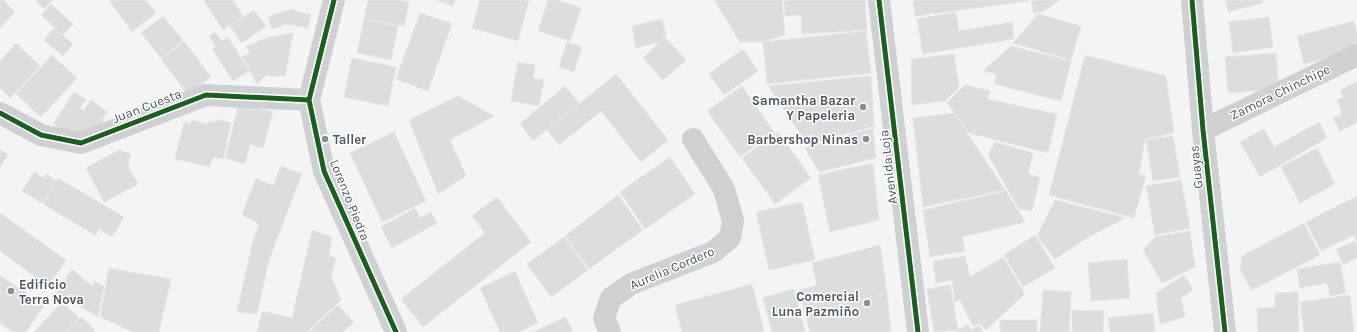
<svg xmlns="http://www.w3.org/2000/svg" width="1357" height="332" font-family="Karla,sans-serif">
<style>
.building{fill:#ddddde;stroke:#e5e6e7}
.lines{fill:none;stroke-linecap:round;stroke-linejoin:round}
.minor{stroke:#ced0d2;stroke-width:22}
.tertiary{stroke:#ced0d2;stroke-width:22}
.cycleway-casing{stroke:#fff;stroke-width:8}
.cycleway{stroke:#1b5e20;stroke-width:5}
.poi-dot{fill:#868d94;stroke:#fff;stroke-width:1.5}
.labels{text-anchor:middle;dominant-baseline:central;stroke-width:3;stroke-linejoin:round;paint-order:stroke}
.street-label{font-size:13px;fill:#4a5661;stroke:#fff}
.poi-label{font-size:13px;font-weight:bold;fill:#4a5661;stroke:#fff;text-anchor:end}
</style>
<rect width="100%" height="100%" fill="#f4f4f4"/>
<path class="building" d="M0,0H3L15,12L0,28Z
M35,0H53L44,9Z
M109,0H146L156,13L132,32Z
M206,0H233L243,16L223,30L204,1Z
M368,0H400L409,2L404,26L364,18Z
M436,0H455L453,6Z
M480,0H529L518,41L472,28Z
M548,0H556L581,8L570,41L538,31Z
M714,0H782L785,35L763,42H740Z
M784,0H865L867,30L802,34L801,15L785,16Z
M913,0H1028V1L915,16Z
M1032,0H1060L1042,12L1033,13Z
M1225,0H1263V3L1228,12Z
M51,4L73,24L63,35L41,15Z
M290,9L311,15L308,28L287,24L272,29L268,17Z
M254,10L266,26L242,43L230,26Z
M956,12L959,31L1012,22L1014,39L923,54L917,19Z
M420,13L452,24L428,91L396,79Z
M1038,14L1081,26L1071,60L1013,43Z
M163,16L183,40L161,58L141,33Z
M1269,17L1273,47L1233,53L1229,22Z
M364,19L398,26L391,60L357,53Z
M662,19L666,35L659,42L636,48L632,26Z
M1354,21L1357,32V50L1304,64L1297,36Z
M54,28L73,44L63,56L44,40Z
M866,31L871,73L767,84L763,42Z
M215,32L222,41L228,37L249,71L233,81L212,49L216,47L209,36Z
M293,33L285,76H265L257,84L242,57L250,53L246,46L269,37Z
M665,37L686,60L663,80L643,58Z
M184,41L211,77L188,95L161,59Z
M567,42L582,47L574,72L559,67Z
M16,43L40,66L10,98L0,88V61Z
M1011,46L1071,61L1061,101L994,84L997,74L983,71Z
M743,49L758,71L724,95L709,74Z
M1276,53L1279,89L1228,93L1225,57Z
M954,54L959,88L945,101L912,105L911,59Z
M52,55L77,78L41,117L16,94Z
M1085,55L1166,76L1174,133L1145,139L1139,174L1146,176L1134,218L1049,195Z
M352,58L396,67L388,106L344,97Z
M518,62L535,65L533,78L544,80L539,106L511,101Z
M616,74L668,140L641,162L601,111L559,145L547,130Z
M871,76L874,126L808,145L768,86Z
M1357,82V123L1340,131L1333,118L1342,114L1337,100L1344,97L1340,90Z
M965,85L990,91L987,99L1057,114L1048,153L969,133L947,103Z
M565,86L579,103L533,141L520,124Z
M742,86L774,132L740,157L707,111Z
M74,92L86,100L80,108L83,111L91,100L107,112L102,120L112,128L81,143L53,124Z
M458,96L494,116L450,140L466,176L438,194L409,120Z
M239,103L273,112L263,148L250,144L245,164L225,158Z
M954,113L1005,190L923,207L913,118Z
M216,119L231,123L223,159L213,157L210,167L175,159L184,122L191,124L192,120L208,124L209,121L215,123Z
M1319,122L1327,138L1260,177L1240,142L1264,129L1274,147Z
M873,128L876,158L819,172L805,148Z
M394,132L426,201L382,222L350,153Z
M778,132L811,178L775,204L742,158Z
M1173,136L1180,177L1153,181L1146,140Z
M995,142L1033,153L1028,174L1040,177L1032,211L1019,209L988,155Z
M1317,148L1335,184L1300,203L1281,167Z
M0,150L8,154L0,167Z
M119,150L131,154L128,167L138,184L104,202L86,168Z
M670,157L695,194L645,229L620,192Z
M873,163L879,220L830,232L818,175Z
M281,166L302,174L269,260L257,314L237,312L252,244L259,224L242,215L256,178L273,186Z
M34,172L43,178L46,174L56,181L42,203L22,191Z
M58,178L124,217L112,237L99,229L95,235L43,204Z
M1181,180L1190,228L1155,235L1146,186Z
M1006,191L1025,222L962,237L965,251L930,257L923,210Z
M618,195L643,230L589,269L565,236Z
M1357,196V241L1354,235L1321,251L1306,222Z
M497,197L531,242L423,327L401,299L485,233L472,216Z
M1055,200L1126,218L1090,236L1055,259L1037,236Z
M802,202L815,260L769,270L756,212Z
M415,208L420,218L431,212L437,223L392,248L381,227Z
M0,213L66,260L48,286L0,251Z
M1304,223L1320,255L1252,290L1240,270L1242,256Z
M312,230L332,237L329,256L336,258L331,276L341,300L307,332H257L262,311L292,318Z
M1190,231L1195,267L1162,283L1143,250L1155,237Z
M1035,235L1055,268L1023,287L1004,255Z
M564,237L588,270L551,297L527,264Z
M1355,241L1357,245V258L1343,265L1336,249Z
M880,245L887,293L805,313L799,290L817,285L812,263Z
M965,256L970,277L1003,257L1025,294L986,330L980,323L973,326L960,300L955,302L952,280L936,283L933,261Z
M1127,259L1130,298L1091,301L1088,263Z
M1340,262L1346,293L1330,296L1328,283L1300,288L1297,269Z
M109,268L171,279L159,332H133L100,317Z
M72,269L92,286L94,281L104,286L98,317L57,293Z
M515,271L538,323L519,332H500L480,288Z
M0,275L44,306L26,332H13L0,323Z
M1184,275L1193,290L1181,298L1185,317L1160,324L1156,293Z
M752,284L764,332H682L675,305Z
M950,285L958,330L934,332L927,289Z
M794,289L805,331L801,332H772L763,298Z
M1043,290L1071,292L1069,332H1040Z
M1298,292L1299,332H1258L1257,308L1275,307V293Z
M887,293L891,332H810L805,313Z
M1350,295L1354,332H1304L1300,302Z
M62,302L79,318L66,332H34Z
M338,305L354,322L343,332H309Z
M1072,310L1104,311L1103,332H1072Z
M1153,313L1155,332H1110L1108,318Z
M81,317L95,330L93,332H67Z
M566,317L573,332H532Z
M1000,320H1037V332H1000Z
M968,324L971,330L979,325L983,332H954Z"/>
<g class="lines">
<path class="minor" d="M334,0L309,100L324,171L396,332
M1192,0L1203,130L1225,332
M0,113L41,135L81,143L206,95L309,100
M1203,130L1357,55
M610,332L604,318L611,298L631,284L713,252L730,238L733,221L724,189L693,139"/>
<path class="tertiary" d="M879,0L918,332"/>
<g class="cycleway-casing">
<path id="cycleway" d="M334,0L309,100L324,171L396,332
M879,0L918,332
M1192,0L1203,130L1225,332
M0,113L41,135L81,143L206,95L309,100"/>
</g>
<use href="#cycleway" class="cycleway"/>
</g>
<g class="poi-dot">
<circle cx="863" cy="107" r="4"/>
<circle cx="325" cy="139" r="4"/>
<circle cx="866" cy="139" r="4"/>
<circle cx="11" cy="291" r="4"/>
<circle cx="867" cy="303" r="4"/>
</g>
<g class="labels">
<g class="street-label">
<text transform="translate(1280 92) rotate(-26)">Zamora Chinchipe</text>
<text transform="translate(147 106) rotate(-21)">Juan Cuesta</text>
<text transform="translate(888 167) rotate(-97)">Avenida Loja</text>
<text transform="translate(1196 167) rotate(-96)">Guayas</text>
<text transform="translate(350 200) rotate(68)">Lorenzo Piedra</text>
<text transform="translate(672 268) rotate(-23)">Aurelia Cordero</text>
</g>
<g class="poi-label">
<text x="855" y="100">Samantha Bazar<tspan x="855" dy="15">Y Papeleria</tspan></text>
<text x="333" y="139" text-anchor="start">Taller</text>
<text x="858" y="139">Barbershop Ninas</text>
<text x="19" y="284" text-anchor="start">Edificio<tspan x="19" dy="15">Terra Nova</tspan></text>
<text x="859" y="296">Comercial<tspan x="859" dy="15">Luna Pazmiño</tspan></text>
</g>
</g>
</svg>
